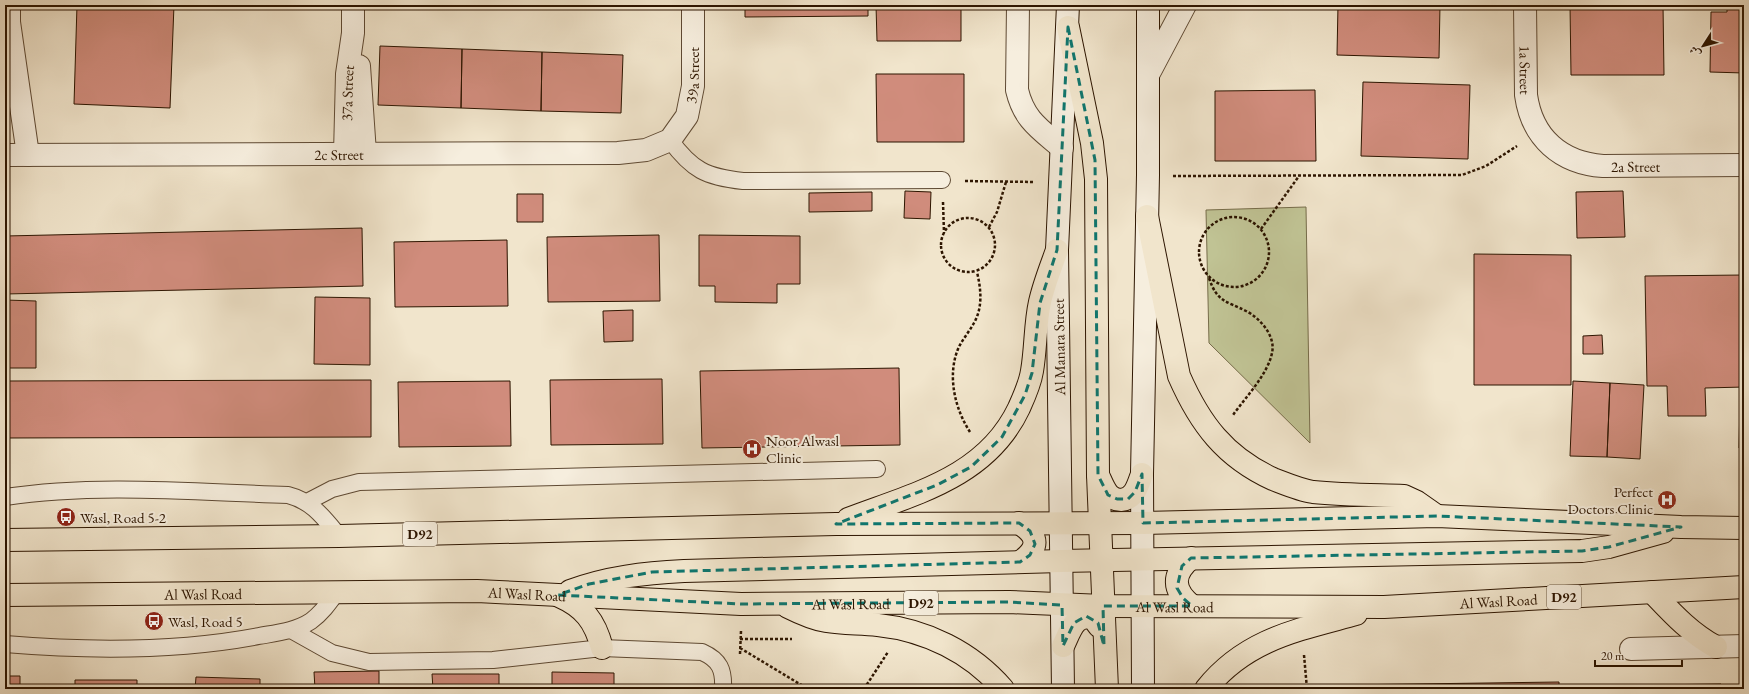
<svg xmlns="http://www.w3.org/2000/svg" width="1749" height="694" font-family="'EB Garamond',Amiri,serif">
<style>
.green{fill:#c0c394;stroke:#766c4a}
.building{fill:#d08c7c;stroke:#2d1500}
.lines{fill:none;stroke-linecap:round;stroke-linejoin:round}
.lane-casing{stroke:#5e4933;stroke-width:18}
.street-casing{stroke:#5e4933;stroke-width:24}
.secondary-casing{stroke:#2d1500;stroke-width:24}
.primary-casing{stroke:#2d1500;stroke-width:24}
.path{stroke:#2d1500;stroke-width:2.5;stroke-dasharray:3 2;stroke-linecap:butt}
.lane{stroke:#f6eede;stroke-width:16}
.street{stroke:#f6eede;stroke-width:22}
.secondary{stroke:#f6eede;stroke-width:22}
.primary{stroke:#f1e5cc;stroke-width:22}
.marked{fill:none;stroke:#0f766e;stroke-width:3;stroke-dasharray:8 5;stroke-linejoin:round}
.labels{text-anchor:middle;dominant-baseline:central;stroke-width:4;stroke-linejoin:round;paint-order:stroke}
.shield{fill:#f6eede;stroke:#695643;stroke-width:1}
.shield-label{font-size:14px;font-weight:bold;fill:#2d1500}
.street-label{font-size:15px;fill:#2d1500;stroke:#f6eede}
.poi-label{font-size:15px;fill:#2d1500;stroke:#f6eede;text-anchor:start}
</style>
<rect width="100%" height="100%" fill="#f1e5cc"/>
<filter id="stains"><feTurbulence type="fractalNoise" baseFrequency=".005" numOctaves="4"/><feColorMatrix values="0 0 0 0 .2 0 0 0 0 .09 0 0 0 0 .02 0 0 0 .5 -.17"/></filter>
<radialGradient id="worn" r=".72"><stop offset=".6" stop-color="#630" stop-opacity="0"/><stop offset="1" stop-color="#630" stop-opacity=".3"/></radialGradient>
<path class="green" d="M1306,207L1310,443L1209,343L1206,210Z"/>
<path class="building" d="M77,5H174L170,108L74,104Z
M745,5H868V16L745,17Z
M876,5H961V41H877Z
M1338,5H1440L1439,58L1337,55Z
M1570,5H1663L1664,75H1571Z
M1727,5H1744V73L1710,72L1711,12H1727Z
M380,46L462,49L461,108L378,105Z
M462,49L542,52L541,111L461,108Z
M542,52L623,55L621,113L541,111Z
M876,74H964V142H877Z
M1363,82L1470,85L1468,159L1361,156Z
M1315,90L1316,161H1215V91Z
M905,191L931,192L930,219L904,218Z
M1623,191L1625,237L1577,238L1576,192Z
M872,192V211L809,212V193Z
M517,194H543V222H517Z
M362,228L363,286L5,294V236Z
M659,235L660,301L548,302L547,237Z
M699,235L800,236V284H777V303L715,302V286H699Z
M507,240L508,306L395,307L394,242Z
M1474,254L1571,255V385H1474Z
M1744,275V387L1705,388L1706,416H1668L1667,386H1647L1645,276Z
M315,297L370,298V365L314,364Z
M5,300L36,301V368H5Z
M633,310V341L604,342L603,311Z
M1602,335L1603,354H1583V336Z
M899,368L900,445L702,448L700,371Z
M662,379L663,444L551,445L550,380Z
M371,380V437L5,438V381Z
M510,381L511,446L399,447L398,382Z
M1573,381L1610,383L1607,457L1570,456Z
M1610,383L1644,385L1640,459L1607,457Z
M1740,401H1744V448H1739Z
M379,671V689H315L314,672Z
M552,672L614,673V689H552Z
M432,674H499V689H433Z
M5,676H20V689H5Z
M196,677L260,679V689H195Z
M75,680H137V689H75Z
M1559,682V689H1341V685Z
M1721,684V689H1649V685Z"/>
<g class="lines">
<g class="lane-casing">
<path id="lane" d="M670,140C692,170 706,177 743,181L942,180
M5,497C98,483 194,492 288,495C312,501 324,518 339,536
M307,502L332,489L359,482L877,469
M291,630L332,653L369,662L493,660L602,648L702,652C720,660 724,670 723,689
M5,644C89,651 175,652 259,636C276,633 296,631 311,621C322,613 329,603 337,592"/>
</g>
<g class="street-casing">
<g id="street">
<path d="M9,5V22L28,155"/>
<path d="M1018,5L1017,90C1024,120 1040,129 1062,148"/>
<path id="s1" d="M1525,5L1526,95C1532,138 1561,163 1603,166L1744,165"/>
<path d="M359,66L365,153"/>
<path d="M1148,75L1185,5"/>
<path id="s2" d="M345,154L347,74L353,33V5"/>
<path id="s3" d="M5,155L618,153L646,150L670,140L687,116L693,86V5"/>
<path d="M1631,649L1744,646"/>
</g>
</g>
<g class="secondary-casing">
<path id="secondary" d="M1063,689L1057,250L1068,5
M1143,689L1142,474L1148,175V5"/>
</g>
<g class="primary-casing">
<g id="primary">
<path d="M1068,27L1092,143L1096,179L1098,475L1107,689"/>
<path d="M1147,216L1179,376C1200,424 1225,457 1273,479C1286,484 1300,490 1313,492C1343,495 1374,495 1404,496L1417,502L1437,516"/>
<path d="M1098,475C1101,481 1104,490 1109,495C1112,498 1117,500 1121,500C1135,499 1138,485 1142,474"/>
<path d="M848,519C913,494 986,478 1019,408C1024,397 1030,384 1032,371C1036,348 1035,324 1040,302C1044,284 1051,267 1057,250"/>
<path d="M1019,523C1040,536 1039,549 1020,562"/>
<path d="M5,540L339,536L836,524L1143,523L1437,516L1681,527L1744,528"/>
<path d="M1191,558C1172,574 1172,590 1192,606"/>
<path d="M570,591C607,577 645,573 684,571L1061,561L1582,551L1609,547L1663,532"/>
<path d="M1652,592C1672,613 1690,633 1716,647"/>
<path id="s4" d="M5,595L477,591L741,604L1009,602L1103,606L1384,607L1744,587"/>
<path d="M559,596C584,607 595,621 602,648"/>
<path d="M788,607C800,613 813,619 826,621C843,624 860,623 878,625C926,630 971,652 1003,689"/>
<path d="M1063,646C1070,632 1074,613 1093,618L1099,626"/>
<path d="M1206,689C1246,639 1298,630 1356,614"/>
</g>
</g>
<path class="path" d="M1173,176L1462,175L1486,166L1517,146
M965,181L1034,182
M943,202L944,233
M1199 252a35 35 0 1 1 70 0a35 35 0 1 1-70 0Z
M941 245a27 27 0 1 1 54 0a27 27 0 1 1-54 0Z
M989,227L997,212L1006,182
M1261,229L1299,176
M1209,278C1217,302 1226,301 1246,311C1260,318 1276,336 1272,353C1268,374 1245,398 1233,415
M970,432C955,409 947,376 958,349C962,340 969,332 974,323C983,307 981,289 977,272
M740,639H792
M740,648L808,689
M740,654L741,631
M1304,655L1307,689
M864,689L888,652"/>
<use href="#lane" class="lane"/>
<use href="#street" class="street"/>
<use href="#secondary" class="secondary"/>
<use href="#primary" class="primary"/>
</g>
<path class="marked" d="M1068,27L1095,160L1098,475L1108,495L1117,499H1128L1135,492L1142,474L1143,523L1437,516L1681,527L1609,547L1582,551L1191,558L1182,566L1177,588L1183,598L1192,606H1103L1104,646L1098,623L1086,616L1074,623L1063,646L1062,605L1009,602L741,604L558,595L589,584L652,572L1020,562L1030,555L1035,544L1030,531L1019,523L836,524L937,485L971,467L1002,437L1025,395L1032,373L1040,303L1057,250Z"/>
<defs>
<g id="hospital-disc" transform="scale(1)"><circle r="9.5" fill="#8f2418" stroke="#f6eede"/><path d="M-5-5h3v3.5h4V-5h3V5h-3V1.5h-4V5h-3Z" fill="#fff"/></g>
<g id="bus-disc" transform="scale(1)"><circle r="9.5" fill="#8f2418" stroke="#f6eede"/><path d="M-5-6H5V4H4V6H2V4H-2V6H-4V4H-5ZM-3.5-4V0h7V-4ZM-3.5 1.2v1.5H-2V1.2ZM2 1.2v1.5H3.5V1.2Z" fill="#fff"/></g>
</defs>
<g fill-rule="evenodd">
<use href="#hospital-disc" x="752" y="449"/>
<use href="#hospital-disc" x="1667" y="500"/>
<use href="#bus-disc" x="66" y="517"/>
<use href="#bus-disc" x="154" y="621"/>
</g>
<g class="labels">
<g class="shield">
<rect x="403" y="522" width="34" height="24" rx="3"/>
<rect x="1547" y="585" width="34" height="24" rx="3"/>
<rect x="904" y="591" width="34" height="24" rx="3"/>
</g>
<g class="shield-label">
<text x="420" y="534">D92</text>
<text x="1564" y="597">D92</text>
<text x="921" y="603">D92</text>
</g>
<g class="street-label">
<text stroke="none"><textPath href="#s1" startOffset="65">1a Street</textPath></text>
<text stroke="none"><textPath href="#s3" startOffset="738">39a Street</textPath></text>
<text stroke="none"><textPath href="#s2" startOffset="61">37a Street</textPath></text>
<text stroke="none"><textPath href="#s3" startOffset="334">2c Street</textPath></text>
<text stroke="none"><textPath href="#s1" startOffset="237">2a Street</textPath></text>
<text transform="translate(1059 347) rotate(-91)">Al Manara Street</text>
<text stroke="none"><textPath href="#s4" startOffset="198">Al Wasl Road</textPath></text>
<text stroke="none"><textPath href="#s4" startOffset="522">Al Wasl Road</textPath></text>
<text stroke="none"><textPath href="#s4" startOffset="1494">Al Wasl Road</textPath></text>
<text stroke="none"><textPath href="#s4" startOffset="846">Al Wasl Road</textPath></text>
<text stroke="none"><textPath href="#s4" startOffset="1170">Al Wasl Road</textPath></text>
</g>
<g class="poi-label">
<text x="766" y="440">Noor Alwasl<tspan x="766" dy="17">Clinic</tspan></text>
<text x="1653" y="491" text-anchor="end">Perfect<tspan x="1653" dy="17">Doctors Clinic</tspan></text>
<text x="80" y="517">Wasl, Road 5-2</text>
<text x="168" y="621">Wasl, Road 5</text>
</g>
</g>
<rect width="1749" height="694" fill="none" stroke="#f1e5cc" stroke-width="20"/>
<rect x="6" y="6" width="1737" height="682" fill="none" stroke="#2d1500" stroke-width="2"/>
<rect x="10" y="10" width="1729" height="674" fill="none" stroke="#2d1500"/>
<g transform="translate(1703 46) rotate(234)" stroke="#f6eede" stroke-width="3" paint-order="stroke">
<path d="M0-3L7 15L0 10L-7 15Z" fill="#2d1500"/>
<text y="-6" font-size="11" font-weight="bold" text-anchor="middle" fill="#2d1500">ش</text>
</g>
<path d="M1595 660v6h87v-6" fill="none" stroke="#2d1500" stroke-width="2"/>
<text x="1601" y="660" font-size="12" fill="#2d1500" stroke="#f6eede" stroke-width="3" paint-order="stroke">20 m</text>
<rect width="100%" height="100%" filter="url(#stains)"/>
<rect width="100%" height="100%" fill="url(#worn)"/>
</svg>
